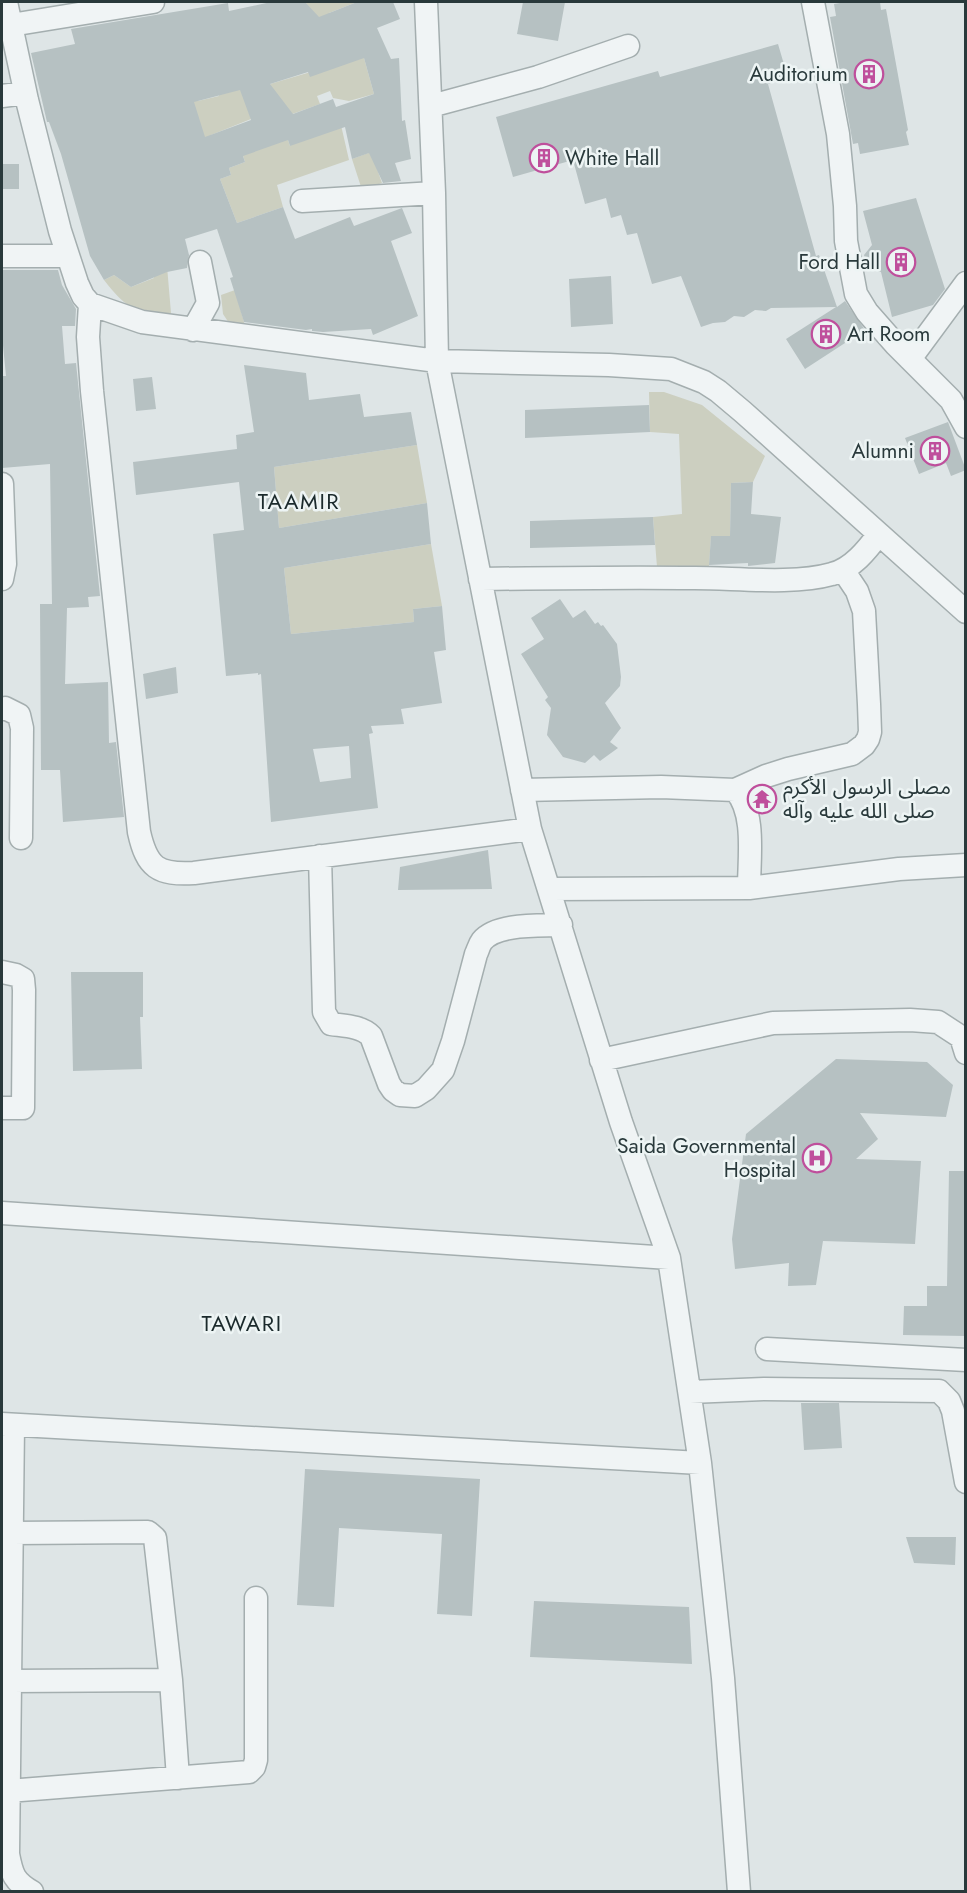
<svg xmlns="http://www.w3.org/2000/svg" width="967" height="1893" font-family="Jost,'Noto Sans Arabic',sans-serif">
<style>
.green{fill:#cccfc0}
.building{fill:#b6c1c2;fill-rule:evenodd}
.lines{fill:none;stroke-linecap:round;stroke-linejoin:round}
.minor-casing{stroke:#a4aeaf;stroke-width:25}
.minor{stroke:#f0f4f5;stroke-width:22}
.labels{text-anchor:middle;dominant-baseline:central;stroke-width:5;stroke-linejoin:round;paint-order:stroke}
.poi-label{font-size:21px;fill:#29393b;stroke:#edf4f4;text-anchor:end}
.neighbourhood-label{font-size:22px;letter-spacing:1.5px;fill:#1b2a2c;stroke:#edf4f4}
</style>
<rect width="100%" height="100%" fill="#dee5e6"/>
<path class="green" d="M305,2H357L329,13L364,58L374,94L349,101L333,98L330,91L317,96L320,104L284,117L270,84L331,66L309,7Z
M164,61L198,101L219,96L217,86L239,80L251,119L211,135L205,140Z
M338,112L349,160L277,185L283,207L237,223L220,179L231,175L229,168L245,162L239,143L288,140L290,146Z
M371,152L382,183L362,190L352,159Z
M151,265L167,266L171,313C135,314 126,308 104,280L114,275L131,287L154,278Z
M235,290L246,329H233L223,314L221,295Z
M649,392H664L702,405L765,456L753,482L731,483L730,537H711L709,566L657,567L653,517L682,514L679,434L650,432Z
M417,445L427,503L279,528L274,467Z
M431,544L442,606L413,609L414,622L291,634L284,568Z"/>
<path class="building" d="M271,2H305L319,17L357,2H393L400,19L377,28L391,59L399,58L402,121L405,120L411,159L395,163L401,181L383,183L369,153L352,159L345,127L290,146L288,140L243,156L245,162L229,168L231,175L220,179L237,223L283,207L295,239L350,217L354,226L402,208L412,233L391,241L418,316L373,335L371,329L323,332L312,331V329L306,330L244,322L230,278L233,277L217,229L185,239L189,255L187,268L167,272L131,287L114,275L104,280L90,256L61,154L49,122H47L31,53L75,44L71,29L228,3L229,11ZM364,58L374,94L336,107L333,99L293,114L270,84L308,72L310,77ZM240,90L251,120L205,137L194,102Z
M523,2H565L558,41L517,34Z
M846,2H880L881,10L886,9L908,130L906,132L909,145L860,154L858,143L853,144L830,17L836,16L834,4Z
M778,44L788,78L768,84L816,256L819,255L837,307L845,301L865,330L805,369L786,339L836,307L771,308L766,311L755,310L744,317L734,316L725,322L713,323L701,327L681,276L652,284L637,233L627,235L621,215L611,218L606,198L585,204L573,160L513,177L496,117L658,71L660,77Z
M2,164H19V189H2Z
M916,198L945,289L933,305L892,317L881,272L868,268L864,255L872,245L863,211Z
M2,270H58L62,285L76,309L75,326H62L65,364L76,363L100,596L88,597L89,607L67,608L65,684L108,682L109,743L116,742L124,817L63,822L60,770H41L40,604H52L50,464L2,468V376H6L2,335Z
M611,276L613,324L571,327L569,279Z
M244,365L306,373L309,400L360,394L364,417L411,412L417,445L274,467L279,528L427,503L431,544L284,568L291,634L414,622L413,609L442,606L446,650L434,652L442,703L401,709L404,724L371,726L373,733L369,734L378,808L271,822L261,674L258,675V673L226,676L213,534L244,530L239,482L136,495L133,462L237,449L236,435L254,432ZM349,746L351,778L320,782L313,749Z
M152,377L156,409L136,411L133,379Z
M649,405L650,432L525,438V410Z
M948,422L966,470L951,476L946,463L919,474L905,438Z
M753,482L751,514L781,517L775,563L748,566V563L709,565L711,536H730L731,483Z
M653,517L655,545L530,548V521Z
M560,599L573,618L585,610L595,624L598,622L601,626L603,625L617,644L621,677L620,686L605,703L621,728L610,742L618,748L600,761L594,755L585,763L563,757L547,735L551,708L545,700L548,697L521,654L544,639L531,618Z
M176,667L178,693L146,699L143,674Z
M488,850L492,889L398,890L400,867Z
M71,972H143V1017H140L142,1069L73,1071Z
M836,1059L927,1062L953,1085L946,1117L860,1113L878,1139L856,1159L921,1161L915,1244L823,1241L816,1285L788,1286L789,1263L735,1269L732,1239L746,1134Z
M949,1171H966V1336L903,1335L904,1306H927V1286H947Z
M801,1403H839L842,1448L804,1450Z
M305,1469L480,1479L472,1616L437,1614L442,1534L339,1528L334,1607L297,1605Z
M906,1537H956L955,1565L914,1563Z
M534,1601L689,1607L692,1664L530,1657Z"/>
<g class="lines">
<g class="minor-casing">
<path id="minor" d="M6,2L27,100L60,231L77,283L83,296L90,304L142,322L437,361L609,365L671,369L704,382L718,391L743,412L966,612
M426,2L434,193L437,361L530,829L621,1122L669,1258L700,1463L723,1678L739,1892
M813,2L838,134L845,206L846,241L856,294L867,312L896,345L951,400L966,427
M11,25L153,2
M2,96L25,93
M431,106L538,77L628,46
M302,201L434,193
M2,256H67
M90,304L88,337L92,391L139,832C147,868 158,875 194,873L530,829
M193,330L208,303L200,262
M910,359L966,283
M2,484L5,564L2,579
M480,579C552,578 623,577 695,578C736,578 793,585 832,574C852,569 867,550 879,534
M2,709L5,708L19,715L22,728L21,838
M522,790L661,787L735,790C756,812 749,858 749,888
M735,790L766,776L788,769L852,754L864,745L868,739L870,732L869,704L864,611L857,591L843,570
M320,856L324,1012L331,1024C345,1026 361,1026 371,1036L389,1084L393,1090L400,1095L415,1096L426,1089L443,1070L453,1041L476,954C478,950 479,945 482,941C497,923 540,926 561,925
M550,889L749,888L899,869L966,865
M2,972L16,975L23,979L24,990L23,1108H2
M601,1060L773,1023L910,1020L938,1022L961,1037L966,1053
M2,1213L669,1258
M767,1349L966,1360
M690,1392L764,1389L939,1391L949,1401L953,1411L966,1482
M2,1424L700,1463
M13,1425L8,1854C12,1875 14,1881 32,1892
M12,1533L148,1532L155,1538L171,1680L178,1778
M11,1681L171,1680
M8,1791L249,1772L254,1767L256,1760V1598"/>
</g>
<use href="#minor" class="minor"/>
</g>
<defs>
<g id="building-ring" transform="scale(1.5)"><circle r="9.5" fill="#edf4f4" stroke="#bf4f9c" stroke-width="1.5"/><path d="M-4-6H4V6H1V3H-1V6H-4ZM-2.5-4.3h1.7v1.8h-1.7ZM.8-4.3h1.7v1.8H.8ZM-2.5-1h1.7V.8h-1.7ZM.8-1h1.7V.8H.8Z" fill="#bf4f9c"/></g>
<g id="temple-ring" transform="scale(1.5)"><circle r="9.5" fill="#edf4f4" stroke="#bf4f9c" stroke-width="1.5"/><path d="M0-6L5-2H3V0L6.5 2.5H4V6H1.5V3h-3V6H-4V2.5H-6.5L-3 0V-2H-5Z" fill="#bf4f9c"/></g>
<g id="hospital-ring" transform="scale(1.5)"><circle r="9.5" fill="#edf4f4" stroke="#bf4f9c" stroke-width="1.5"/><path d="M-5-5h3v3.5h4V-5h3V5h-3V1.5h-4V5h-3Z" fill="#bf4f9c"/></g>
</defs>
<g fill-rule="evenodd">
<use href="#building-ring" x="869" y="74"/>
<use href="#building-ring" x="544" y="158"/>
<use href="#building-ring" x="901" y="262"/>
<use href="#building-ring" x="826" y="334"/>
<use href="#building-ring" x="935" y="451"/>
<use href="#temple-ring" x="762" y="799"/>
<use href="#hospital-ring" x="817" y="1158"/>
</g>
<g class="labels">
<g class="poi-label">
<text x="848" y="74">Auditorium</text>
<text x="565" y="158" text-anchor="start">White Hall</text>
<text x="880" y="262">Ford Hall</text>
<text x="847" y="334" text-anchor="start">Art Room</text>
<text x="914" y="451">Alumni</text>
<text x="783" y="787" text-anchor="start">مصلى الرسول الأكرم<tspan x="783" dy="24">صلى الله عليه وآله</tspan></text>
<text x="796" y="1146">Saida Governmental<tspan x="796" dy="24">Hospital</tspan></text>
</g>
<g class="neighbourhood-label">
<text x="299" y="501">TAAMIR</text>
<text x="242" y="1323">TAWARI</text>
</g>
</g>
<rect width="967" height="1893" fill="none" stroke="#29393b" stroke-width="6"/>
</svg>
